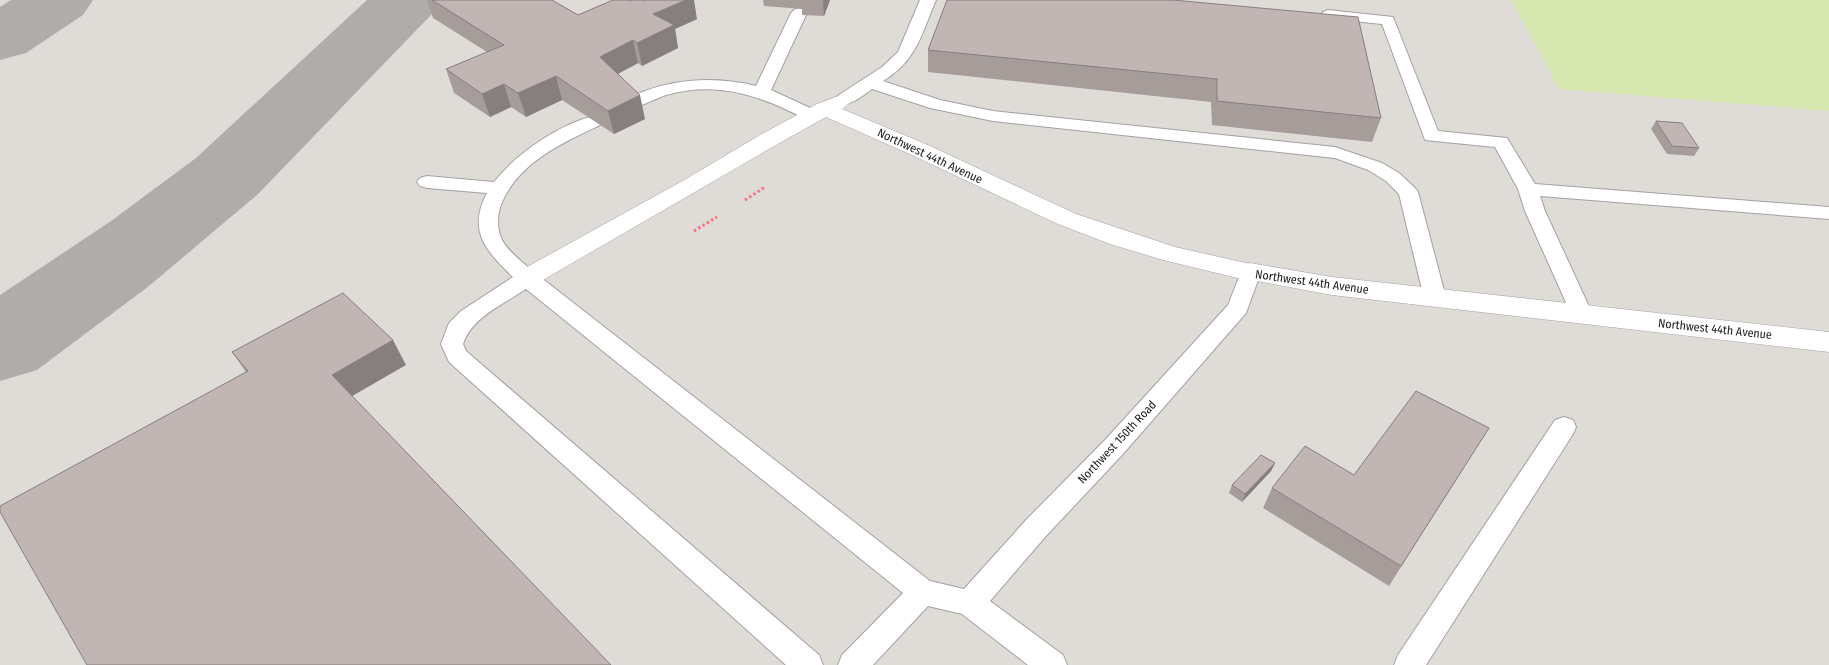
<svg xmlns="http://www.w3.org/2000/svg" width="1829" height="665" font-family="'Fira Sans Condensed',sans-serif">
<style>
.airport{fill:#dfdcd8}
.grass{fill:#d6e8af}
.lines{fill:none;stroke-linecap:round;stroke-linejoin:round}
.taxiway{fill:#afacaa;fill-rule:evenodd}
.service-casing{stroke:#a1a1a1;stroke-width:2}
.minor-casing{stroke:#a1a1a1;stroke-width:1}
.tertiary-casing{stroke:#a1a1a1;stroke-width:1}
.path{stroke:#f5737f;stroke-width:3;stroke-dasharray:2.5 2.5;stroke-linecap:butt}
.service{fill:#fff;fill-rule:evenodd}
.minor{fill:#fff;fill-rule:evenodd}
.tertiary{fill:#fff;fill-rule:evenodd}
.wall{fill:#a69d9a}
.shaded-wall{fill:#877f7d}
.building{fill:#c1b6b3;stroke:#877f7d}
.labels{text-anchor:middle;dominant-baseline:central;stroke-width:4.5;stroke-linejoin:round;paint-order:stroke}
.street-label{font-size:12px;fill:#202020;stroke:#fff}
</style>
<rect width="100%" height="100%" fill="#f0ebe7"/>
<path class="airport" d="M0,0H1829V665H0Z"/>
<path class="grass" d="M1511,0H1829V111L1559,89Z"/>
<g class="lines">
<path class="taxiway" d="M11,0H93L83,15L26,53L0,60V7Z
M367,0H441L431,15L258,194L149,286L37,370L0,381V295L111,221L196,158Z"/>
<g class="service-casing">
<path id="service" d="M920,0H936C921,35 917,60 883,81L940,100L993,111L1335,147L1382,163L1399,173L1415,188L1418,192L1446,298L1443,303L1435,305L1427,303L1424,298L1399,194L1386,181L1368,170L1335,158L993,121L930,108L872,89C862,96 852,106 839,103L836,99L839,95L882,67L898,52Z
M799,8L804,10L807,13L771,90L819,112L822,116L819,120L813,121L807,120C762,96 717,80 666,95C654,99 642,106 630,109L624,108L621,104C626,97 637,94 645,91C681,78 718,77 756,86L791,13L794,10Z
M1328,10L1393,17L1438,131L1507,138L1535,184L1829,207V219L1540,196L1545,211L1592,313L1589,318L1581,321L1573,318L1525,211L1518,189L1495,147L1425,140L1382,24L1323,18L1320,15L1323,12Z
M594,116L600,117L603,121L600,125C563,143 523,160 504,198C497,211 496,227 502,240C509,253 524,263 535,273L930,581L964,589L1026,520L1105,440L1228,305L1243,267L1250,265L1257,267L1261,272L1246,313L1123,454L1046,536L990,601L1063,655L1067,665H1028L962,614L928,606L873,665H838L842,655L903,593L526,289C504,304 472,317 463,344L466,351L819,655L823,665H786L449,362L441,344L449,323L461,311L513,277C486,251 467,231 487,193L427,188L420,186L417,182L420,178L427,176L494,182C516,154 559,124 594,116Z
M1564,417L1573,420L1576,427L1573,434L1426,665H1394L1398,655L1555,420Z"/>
</g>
<g class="minor-casing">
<path id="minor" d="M841,95L848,97L852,101L842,109L928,145L1076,214L1175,247L1259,266L1263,272L1259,278L1250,281L1163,260L1110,244L1058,224L912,155L826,117L776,145L536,284L527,287L518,284L514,278L518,272L686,179L760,135L817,104Z"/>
</g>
<g class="tertiary-casing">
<path id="tertiary" d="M1250,263L1332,277L1829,332V352L1332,295L1241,278L1237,272L1241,266Z"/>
</g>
<path class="path" d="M745,200L765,187
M694,231L717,217"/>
<use href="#service" class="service"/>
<use href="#minor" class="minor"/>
<use href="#tertiary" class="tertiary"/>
</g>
<path class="wall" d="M427,0H552L578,15L630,1L697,19L675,29L678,48L642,66L638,63L618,74L645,119L614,134L562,100L526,117L511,107L490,117L454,93L446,69L487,52L433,18Z
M763,0H830L824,16L802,15V9L764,6Z
M947,0L1381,118L1372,142L1212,125L1211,102L928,72V50Z
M1656,121L1699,148L1694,156L1667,154L1651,129Z
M232,352L406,365L246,372Z
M1489,428L1389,586L1263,508L1272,488L1354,475Z
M1275,463L1271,471L1242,502L1229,493L1232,485Z"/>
<path class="shaded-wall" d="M686,0H694L697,19L675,29L678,48L642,66L637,43L653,14Z
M823,0H830L824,16Z
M633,40L638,63L606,80L600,57Z
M556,76L562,100L526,117L518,93Z
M504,84L511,107L490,117L482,94Z
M640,95L645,119L614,134L608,111Z
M393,340L406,365L347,399L332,375Z
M1275,463L1271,471L1242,502L1245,494Z"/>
<path class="building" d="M432,0H552L578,15L613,0H628L630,1L632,0H643L645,1L647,0H686L653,14L674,25L637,43L633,40L600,57L640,95L608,111L556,76L518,93L504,84L482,94L446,69L504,45Z
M947,0H1173L1358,17L1381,118L1217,101V79L928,50Z
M1656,121L1682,123L1699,148L1672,146Z
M343,293L393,340L332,375L611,665H87L0,512V506L248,371L232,352Z
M1416,391L1489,428L1401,566L1272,488L1305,446L1354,475Z
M1261,455L1275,463L1245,494L1232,485Z"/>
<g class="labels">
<g class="street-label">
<text transform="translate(930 156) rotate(25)">Northwest 44th Avenue</text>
<text transform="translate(1312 282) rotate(8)">Northwest 44th Avenue</text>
<text transform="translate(1715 329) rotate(6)">Northwest 44th Avenue</text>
<text transform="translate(1117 442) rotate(-47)">Northwest 150th Road</text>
</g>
</g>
</svg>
